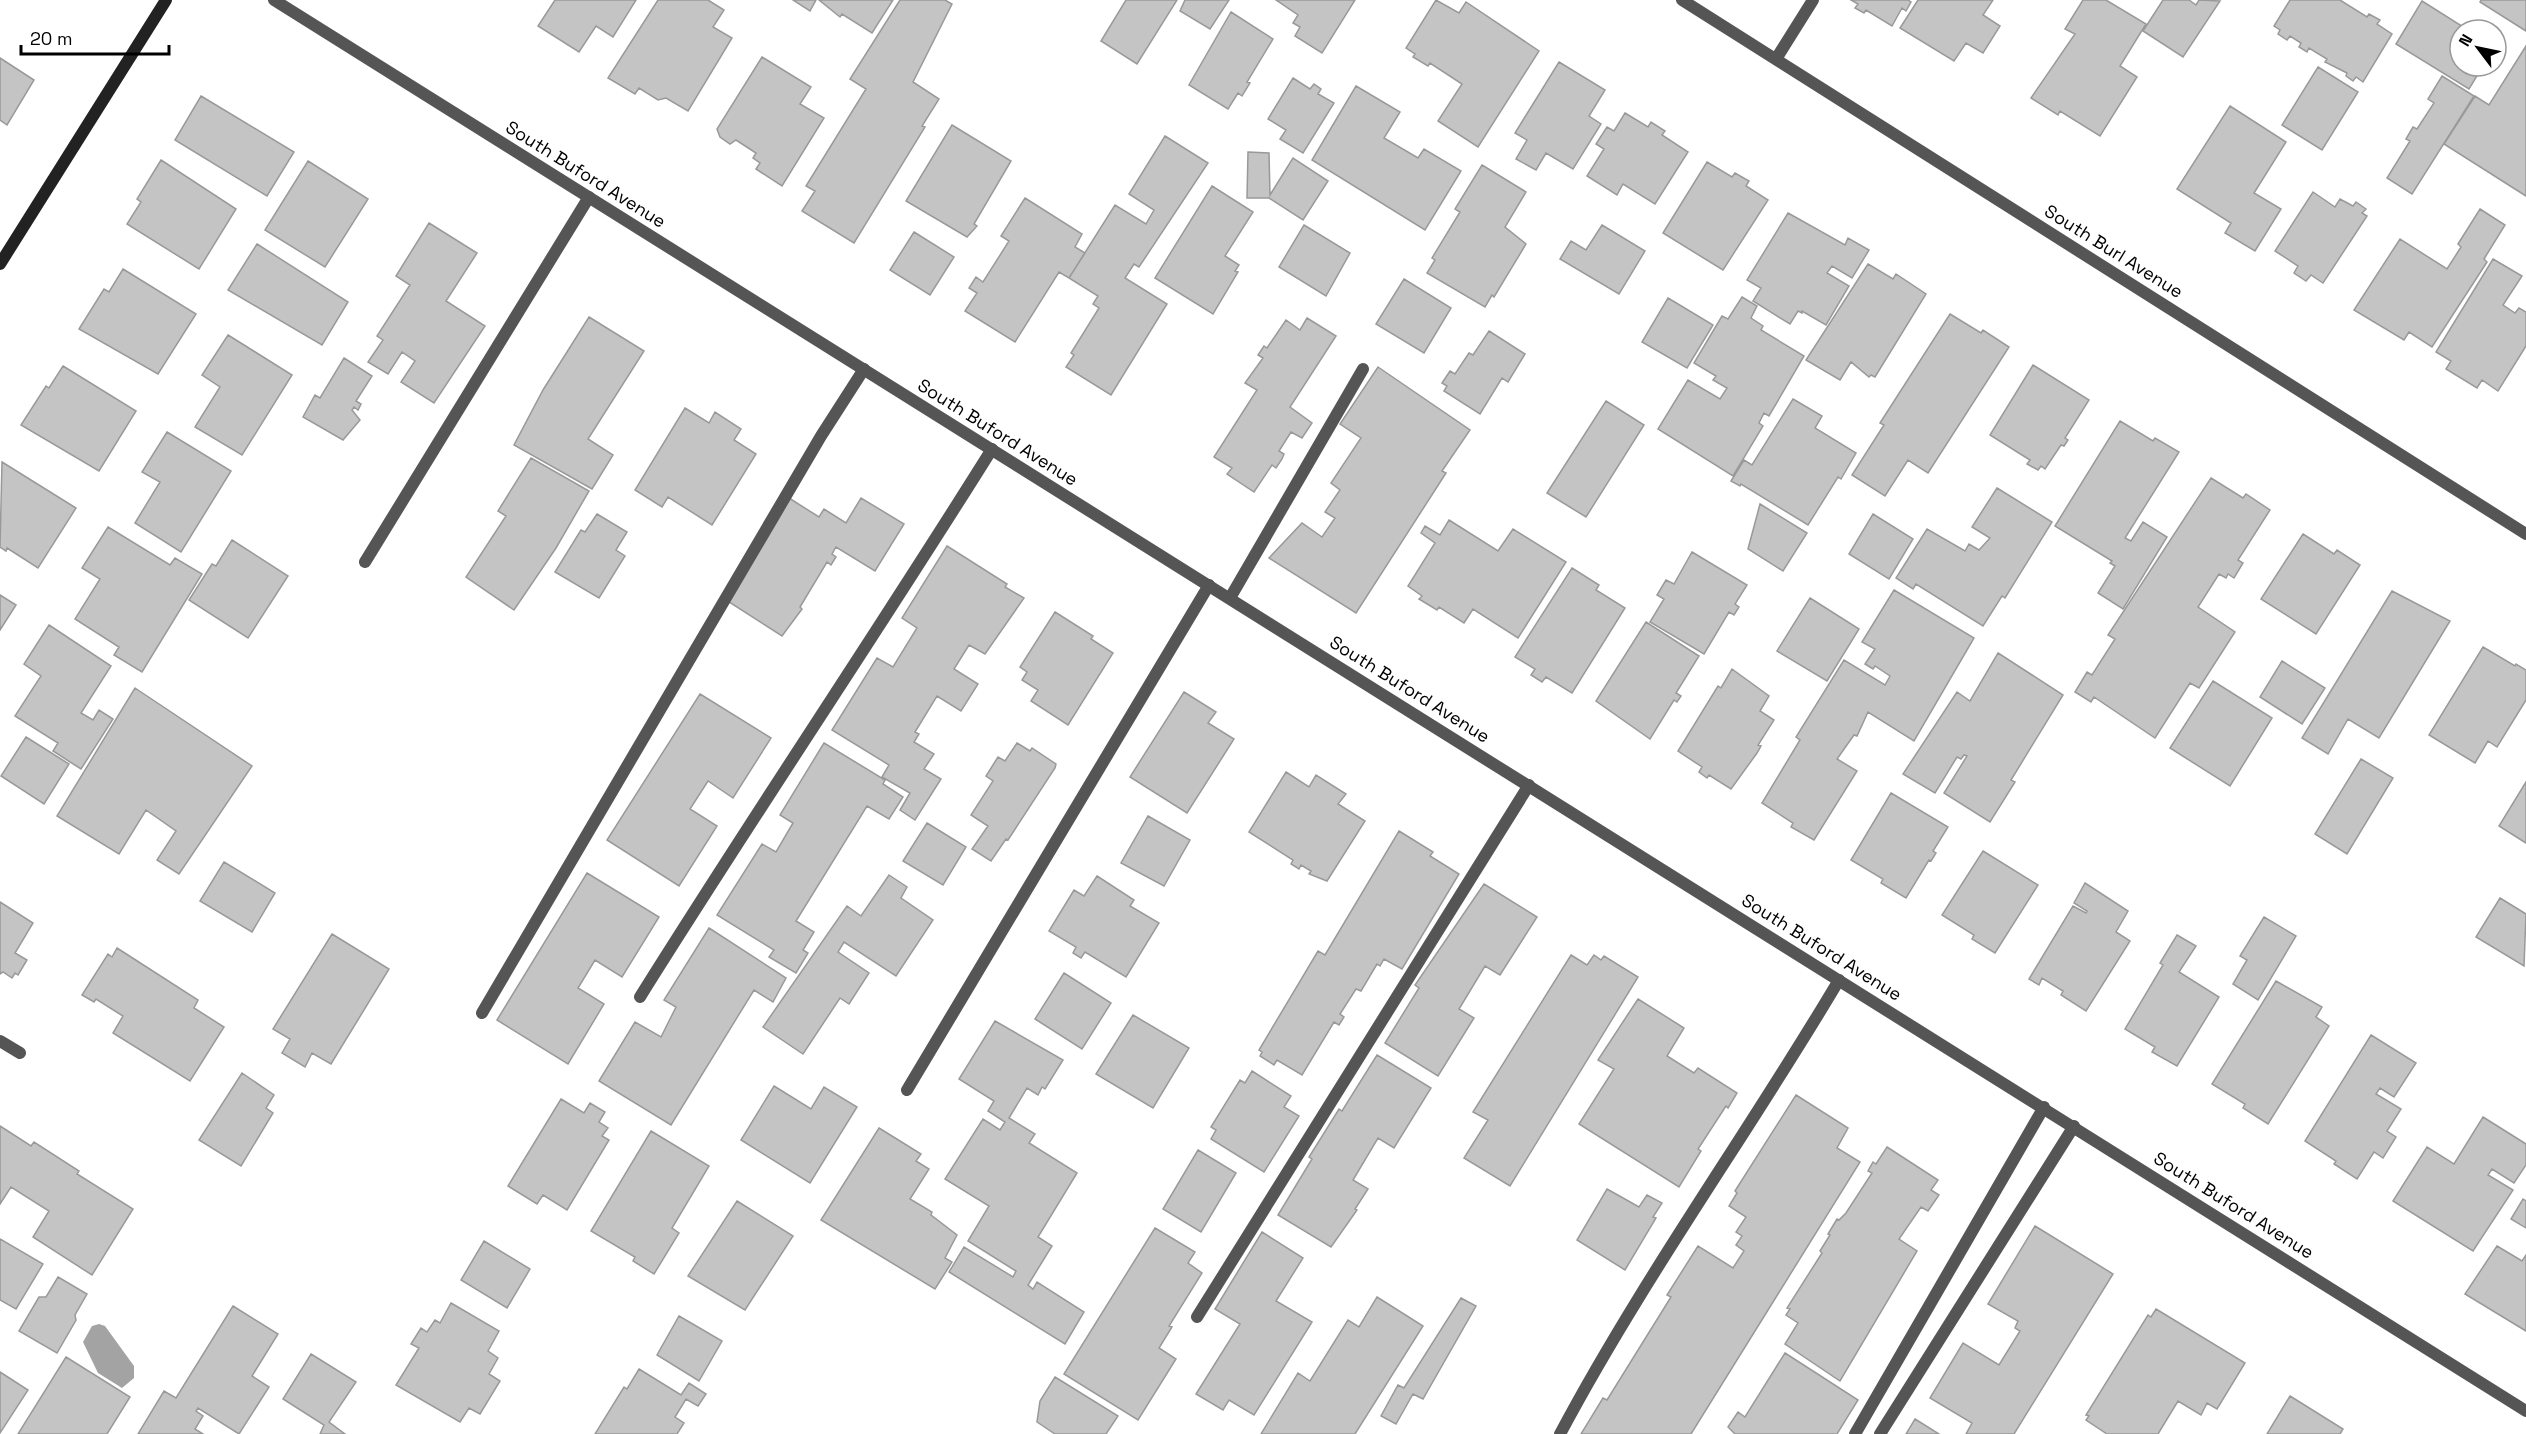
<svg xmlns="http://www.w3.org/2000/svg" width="2526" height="1434" font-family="'Space Grotesk',sans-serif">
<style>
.water{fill:#a3a3a3}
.building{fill:#c4c4c4;stroke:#999;stroke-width:1.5}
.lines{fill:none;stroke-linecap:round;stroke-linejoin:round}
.lane{stroke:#555;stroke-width:12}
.street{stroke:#555;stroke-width:12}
.secondary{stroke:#222;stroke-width:12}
.labels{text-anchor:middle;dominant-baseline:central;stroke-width:4.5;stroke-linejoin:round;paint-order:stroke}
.street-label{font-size:18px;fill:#000;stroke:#fff}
</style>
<rect width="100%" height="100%" fill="#fff"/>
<path class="water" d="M99,1324L105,1326L134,1366V1378L122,1388L98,1373L83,1342L92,1326Z"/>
<path class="building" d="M555,0H636L613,37L596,26L579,52L538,26Z
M658,0H708L724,10L713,27L732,38L688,111L666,98L658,100L639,88L635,94L608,78Z
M793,0H816L810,11Z
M819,0H893L872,33L842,14L840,17Z
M900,0H945L952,4L913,82L939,99L922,126L925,127L854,243L802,211L815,191L806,186L866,89L850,79Z
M1126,0H1177L1137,64L1101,41Z
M1185,0H1229L1210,29L1180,11Z
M1276,0H1355L1322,53L1295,36L1300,27L1293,23L1298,15Z
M1436,0L1459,13L1466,2L1539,51L1478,147L1438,121L1462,84L1430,63L1428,66L1413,57L1415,54L1406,48Z
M1851,0H1908L1911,2L1906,11L1902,8L1892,26L1866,10L1864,13L1855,8L1858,4Z
M1918,0H1993L1983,15L2000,26L1983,53L1966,43L1954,61L1900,28Z
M2083,0H2106L2146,24L2120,66L2137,77L2100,136L2060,111L2058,115L2031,98L2075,34L2065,29Z
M2163,0H2189L2196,5L2199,0L2220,1L2183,57L2143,31Z
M2290,0H2340L2367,17L2369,14L2380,20L2377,24L2392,34L2363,82L2356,77L2353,81L2346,76L2347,73L2325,62L2327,59L2309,48L2307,52L2299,47L2301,43L2290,36L2287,40L2278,34L2280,30L2274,26Z
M2481,0H2526V31L2480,2Z
M2422,1L2465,28L2460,30V66H2483L2469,89L2396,44Z
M1231,12L1273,39L1247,82L1250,83L1242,96L1238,93L1228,109L1189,85Z
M2526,46V196L2444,144L2475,96L2489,105Z
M762,57L811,87L800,104L824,118L782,186L756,169L760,163L753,158L756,153L736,140L730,144L720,137L717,129Z
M0,58L34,80L7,125L0,120Z
M1559,62L1605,90L1589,116L1601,124L1573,169L1546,153L1536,170L1516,159L1527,140L1515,133Z
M2318,67L2358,92L2322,150L2282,125Z
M2442,76L2474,96L2412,194L2387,178L2410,141L2406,139L2413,127L2417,129L2434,103L2428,99Z
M1293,78L1310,89L1314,84L1321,89L1318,94L1334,103L1303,153L1280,139L1286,130L1268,119Z
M1356,86L1400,112L1384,138L1418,158L1424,149L1461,171L1425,230L1312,160Z
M201,96L294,152L267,196L175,140Z
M2230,106L2286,142L2254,193L2281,209L2255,251L2225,233L2231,223L2177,189Z
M1625,113L1648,127L1651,122L1665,131L1662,135L1688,152L1655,204L1623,184L1617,195L1587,176L1604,149L1596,144L1607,127L1614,131Z
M952,125L1011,161L974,224L977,226L967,237L906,201Z
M1165,136L1208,163L1139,267L1134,264L1125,278L1167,304L1111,395L1066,367L1074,355L1071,353L1099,308L1093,304L1098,296L1069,278L1115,205L1146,224L1154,210L1129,194Z
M1248,152L1269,153L1270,195L1293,158L1328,181L1303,220L1269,198H1247Z
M161,160L236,209L199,269L127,224L141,202L137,199Z
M308,161L368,199L325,267L265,230Z
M1707,162L1732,177L1735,173L1749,181L1746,186L1768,200L1723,270L1663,233Z
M1482,165L1526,192L1505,227L1526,244L1494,297L1492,295L1485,307L1427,273L1435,260L1432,258L1460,212L1455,209Z
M1212,186L1253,212L1225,256L1239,265L1235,271L1238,272L1213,314L1155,278Z
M2313,192L2335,207L2340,199L2353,206L2356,202L2366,209L2362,213L2367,216L2323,283L2311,275L2306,281L2294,273L2298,266L2275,251Z
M1025,198L1082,234L1075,247L1085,253L1069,278L1059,272L1015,342L965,311L977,293L969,288L976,277L983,282L1009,241L1001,236Z
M2480,209L2505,225L2484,259L2487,262L2432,347L2409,332L2404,340L2354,310L2400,239L2447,269L2461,247L2458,244Z
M1788,213L1845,245L1848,238L1869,250L1852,278L1832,266L1827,273L1849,286L1826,325L1802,311V313L1798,311L1790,324L1753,301L1761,288L1747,280Z
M429,223L477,253L446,301L485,326L434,403L401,382L415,361L402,352L388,374L368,362L383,340L377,336L410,285L396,276Z
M1304,225L1350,253L1326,296L1279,267Z
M1602,225L1645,251L1619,294L1560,259L1571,241L1586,250Z
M914,232L954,257L930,295L890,270Z
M257,244L348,302L322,345L228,290Z
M2493,259L2522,276L2503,305L2515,313L2519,308L2526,312V346L2498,391L2482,380L2477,388L2446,369L2451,361L2436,352Z
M1868,264L1893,279L1896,274L1926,294L1875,377L1871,375L1869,377L1851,362L1840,380L1806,360Z
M123,269L196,314L158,374L79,329L104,289L109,292Z
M1404,279L1451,308L1424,353L1376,324Z
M1742,297L1757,306L1751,318L1763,326L1761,330L1804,356L1769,416L1764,413L1759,423L1763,426L1733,476L1658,429L1688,380L1720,399L1727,388L1713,380L1716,376L1694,363L1722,316L1728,319Z
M1668,298L1713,325L1687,368L1642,342Z
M1950,314L1981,333L1983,330L2009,347L1928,473L1908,460L1885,496L1852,475L1884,425L1880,423Z
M589,317L644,351L588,439L613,455L592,489L514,445L543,390Z
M1307,318L1336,336L1290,407L1312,423L1302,438L1291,432L1279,451L1284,454L1282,459L1276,468L1272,465L1254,492L1227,474L1232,468L1214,457L1257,390L1245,383L1263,358L1258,355L1264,346L1267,348L1286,320L1300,330Z
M1489,331L1525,354L1508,382L1502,378L1480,414L1444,391L1447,386L1442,383L1450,371L1455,374L1469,353L1473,355Z
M228,335L292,375L242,455L195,427L220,387L202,375Z
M344,358L372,376L356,401L361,404L358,410L354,407L352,410L360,420L343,440L303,417L315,395L320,398Z
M2033,365L2089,400L2065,438L2068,440L2064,446L2061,445L2045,469L2041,466L2038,470L2027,464L2030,460L1990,435Z
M63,366L136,411L99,471L21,425L46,386L49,388Z
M1378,367L1470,430L1442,471L1446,473L1356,613L1269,558L1302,523L1322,537L1335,518L1325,512L1340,490L1331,483L1361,438L1340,424Z
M1793,399L1822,416L1815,428L1856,453L1841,479L1838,477L1808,525L1741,484L1740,486L1731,481L1744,460L1752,465Z
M1606,401L1644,425L1586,517L1547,493Z
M685,408L709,423L715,412L741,429L734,440L756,454L712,525L668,497L662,507L635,490Z
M2120,421L2153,441L2155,438L2179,452L2125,538L2131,541L2143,522L2167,537L2123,609L2098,593L2115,566L2110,563L2112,561L2055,526Z
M167,432L231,471L181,552L135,523L160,482L142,472Z
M531,458L589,491L556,548L514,610L466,577L506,516L498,511Z
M2,462L76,508L38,568L7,548L6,551L0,547Z
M2211,478L2243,498L2246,494L2270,510L2238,560L2243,563L2234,578L2228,574L2226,578L2219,574L2198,607L2235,632L2199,688L2190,683L2155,738L2094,697L2091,702L2075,692L2087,672L2092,675L2115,639L2108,635Z
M1997,488L2052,522L2005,598L2002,596L1983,626L1916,584L1913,589L1896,578L1927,529L1965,551L1969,544L1979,550L1990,538L1972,527Z
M789,498L819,517L824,509L846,523L861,498L904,524L875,571L836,547L832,554L836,557L831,565L827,562L800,607L802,609L782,636L726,600Z
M1760,504L1807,533L1783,571L1748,549Z
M597,514L627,532L616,550L625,556L599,598L555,572L581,530L585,532Z
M1873,514L1913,539L1889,579L1849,554Z
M1449,520L1498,551L1513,529L1566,562L1518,638L1473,609L1464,623L1439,607L1437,610L1419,599L1422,596L1408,586L1435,543L1421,533L1425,526L1440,535Z
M108,527L170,565L175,558L202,574L142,672L114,655L119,647L75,619L100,579L82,568Z
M2303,534L2334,554L2337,550L2360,565L2316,634L2261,599Z
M232,540L288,576L248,638L189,600L212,564L216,566Z
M947,546L1007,584L1005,587L1024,598L985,654L969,645L954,669L978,684L961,711L937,696L915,732L919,734L914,742L934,754L924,769L941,779L915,820L900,810L910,793L882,777L889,765L832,730L877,658L893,667L917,628L902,618Z
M1692,552L1747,585L1735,604L1739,607L1734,615L1729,612L1704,654L1650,622L1664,599L1657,595L1666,580L1674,584Z
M1572,568L1599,585L1596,590L1625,608L1572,693L1546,677L1542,682L1531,675L1535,669L1515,657Z
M1894,590L1974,638L1914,741L1868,712L1857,736L1854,735L1837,759L1857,771L1814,840L1791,827L1793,823L1762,803L1800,740L1796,737L1844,660L1885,685L1890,676L1875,666L1873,669L1865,664L1875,649L1862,642Z
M2392,591L2450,621L2379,738L2348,719L2328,754L2302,738Z
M0,595L16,605L0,630Z
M1810,598L1859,629L1827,681L1777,651Z
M1055,612L1093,636L1091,639L1113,653L1068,725L1031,701L1038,690L1022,680L1027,672L1020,667Z
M1646,622L1699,656L1676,693L1681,696L1677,702L1674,700L1650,739L1596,701Z
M49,625L111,666L81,713L93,720L99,710L113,719L81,769L53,751L58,743L15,716L41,676L24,664Z
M2483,647L2515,666L2516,664L2526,670V700L2497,747L2488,741L2475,763L2429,735Z
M1998,653L2063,695L2011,780L2015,782L1990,822L1944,793L1967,756L1964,755L1961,759L1957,757L1935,793L1903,774L1957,692L1970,701Z
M2282,661L2325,688L2302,724L2260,697Z
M1732,669L1769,696L1760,711L1774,720L1758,745L1761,746L1757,753L1731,789L1709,775L1707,778L1699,772L1702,767L1678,751L1718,686L1721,688Z
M2213,681L2272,718L2230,786L2170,748Z
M135,688L252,766L179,874L157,860L176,831L146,810L119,854L57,816Z
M1184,692L1216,712L1208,723L1234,739L1187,813L1130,777Z
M700,694L771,738L733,798L708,781L690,809L717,826L679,886L607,840Z
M26,737L69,764L44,804L1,776Z
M824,743L885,780L883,784L903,797L889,819L867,806L796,921L814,932L803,950L808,953L796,973L769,957L774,950L717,915L762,844L776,852L793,823L780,815Z
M1017,743L1030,751L1032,748L1056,764L1055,768L1008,840L1006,839L991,861L972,849L988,826L971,815L993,781L986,776L998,757L1005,761Z
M2361,759L2393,778L2347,854L2315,834Z
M1286,772L1309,787L1316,775L1346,794L1338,804L1365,821L1327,881L1309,874L1311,871L1301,865L1299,869L1291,864L1293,860L1249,832Z
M2526,782V843L2499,826Z
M1891,793L1948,827L1933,851L1936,853L1931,861L1929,860L1906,898L1881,883L1883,879L1851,860Z
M1148,816L1190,840L1164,886L1121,863Z
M927,823L966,847L943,885L903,861Z
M1399,831L1433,852L1430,856L1459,874L1402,969L1384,959L1380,966L1377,964L1361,991L1356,989L1340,1014L1344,1017L1339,1025L1334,1022L1302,1075L1277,1060L1274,1065L1260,1056L1262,1052L1259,1050L1318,951L1325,955Z
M1983,851L2038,885L1995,953L1972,939L1974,935L1942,915Z
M224,862L275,893L252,932L200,901Z
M587,873L659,917L622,977L595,960L578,988L604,1004L568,1064L497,1020Z
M889,875L907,887L901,898L933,920L896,976L844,942L838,952L869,973L849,1004L840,998L803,1054L763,1027L847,906L861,916Z
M1097,876L1134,900L1130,906L1159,923L1126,977L1085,952L1081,958L1073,953L1076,947L1049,931L1074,890L1084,896Z
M2085,883L2128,911L2116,932L2130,941L2086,1011L2061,995L2063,991L2042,978L2039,985L2029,979L2073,906L2086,913L2087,911L2074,903Z
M1484,884L1537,917L1500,975L1485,966L1459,1009L1474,1018L1438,1076L1385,1043L1419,988L1415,985Z
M2500,898L2526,914L2524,966L2476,937Z
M0,902L33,923L15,953L27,960L18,975L15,973L12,978L3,972L0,974Z
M2264,917L2296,936L2258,1000L2233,984L2247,960L2240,956Z
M709,928L786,978L773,1002L754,990L671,1125L599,1081L635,1022L661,1037L676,1007L664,1000Z
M332,934L389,969L331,1064L312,1053L305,1067L282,1053L290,1039L273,1029Z
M2177,935L2196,946L2179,972L2219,997L2177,1066L2152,1052L2155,1047L2125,1029L2163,965L2160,963Z
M117,948L198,1000L194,1008L224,1027L190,1081L113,1033L123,1016L96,999L94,1002L82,995L108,954L112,957Z
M1571,955L1587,965L1594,955L1601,960L1604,956L1638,977L1510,1186L1464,1158L1488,1120L1473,1112Z
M1064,973L1111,1003L1082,1049L1035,1019Z
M2276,981L2322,1007L2316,1017L2329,1026L2268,1124L2243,1108L2245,1104L2212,1084Z
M1638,999L1684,1028L1667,1056L1694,1073L1698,1068L1737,1093L1728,1108L1726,1106L1698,1149L1701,1151L1679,1187L1579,1124L1614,1069L1598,1060Z
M1133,1015L1189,1048L1153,1108L1096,1074Z
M995,1021L1063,1060L1045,1089L1042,1087L1038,1095L1027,1088L1009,1118L1035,1134L1029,1143L1077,1173L1038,1237L1052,1246L1028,1285L1033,1289L1037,1282L1084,1312L1065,1344L949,1272L964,1247L1013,1277L1016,1271L968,1241L989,1206L945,1179L983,1119L1000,1130L1005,1122L988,1111L994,1101L959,1079Z
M2371,1035L2416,1063L2394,1097L2380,1088L2376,1094L2401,1109L2387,1131L2396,1137L2383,1158L2374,1152L2357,1179L2334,1164L2336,1161L2305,1141Z
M1377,1055L1431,1088L1394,1148L1378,1138L1353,1180L1368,1189L1355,1209L1357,1210L1331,1247L1278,1215L1312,1159L1309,1157L1339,1109L1342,1111Z
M1252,1071L1291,1096L1284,1107L1299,1116L1264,1172L1211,1139L1216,1130L1211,1127L1240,1080L1245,1083Z
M242,1073L274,1095L266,1108L273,1113L241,1166L199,1140Z
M774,1086L811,1109L824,1087L857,1107L810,1183L741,1140Z
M1796,1095L1848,1128L1837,1148L1860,1162L1691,1434H1581L1603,1398L1607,1400L1671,1297L1667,1295L1698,1246L1733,1268L1744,1251L1736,1245L1742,1236L1736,1232L1746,1217L1729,1206L1737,1193L1735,1191Z
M561,1099L584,1113L590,1103L605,1112L599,1122L608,1128L602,1136L609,1140L567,1210L543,1195L537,1204L508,1186Z
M2483,1117L2526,1144V1165L2514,1183L2492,1169L2488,1175L2513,1190L2473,1251L2393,1201L2427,1147L2454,1164Z
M0,1126L31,1146L34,1142L79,1171L77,1174L133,1209L92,1275L33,1237L49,1211L11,1187L0,1204Z
M879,1128L921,1154L916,1161L929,1169L910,1199L932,1212L931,1215L957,1235L945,1258L952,1262L935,1289L821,1220Z
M651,1131L709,1166L672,1228L679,1233L654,1274L633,1261L635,1257L591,1231Z
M1887,1147L1938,1180L1931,1190L1939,1195L1928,1211L1921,1207L1899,1239L1917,1251L1840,1381L1785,1344L1798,1323L1786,1315L1790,1309L1787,1308L1822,1253L1820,1251L1830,1235L1828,1234L1837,1219L1839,1220L1846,1213L1872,1173L1868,1171L1873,1162L1876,1164Z
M1198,1150L1236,1173L1201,1232L1163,1209Z
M1607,1189L1639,1207L1647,1195L1662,1203L1653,1217L1656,1218L1625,1270L1577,1240Z
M2523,1199L2526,1201V1228L2511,1219Z
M737,1201L793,1236L745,1310L688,1276Z
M2035,1226L2113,1274L2014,1434H1966L1972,1423L1930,1398L1963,1343L1999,1365L2020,1331L2015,1328L2018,1321L1988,1304Z
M1155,1228L1195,1252L1188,1263L1202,1273L1169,1326L1172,1327L1159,1348L1176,1359L1138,1420L1064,1374Z
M1262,1232L1303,1258L1276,1301L1312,1322L1254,1415L1229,1400L1223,1410L1196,1394L1240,1324L1215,1309Z
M0,1239L43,1264L16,1309L0,1300Z
M484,1241L530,1269L507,1308L461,1280Z
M2497,1246L2522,1261L2526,1255V1331L2465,1294Z
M58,1277L87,1294L75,1315L76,1320L57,1353L19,1331L39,1297H46Z
M1377,1297L1423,1326L1355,1434H1261L1298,1373L1310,1381L1348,1320L1359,1327Z
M1461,1298L1476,1306L1423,1399L1413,1394L1396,1424L1381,1416L1398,1385L1404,1388Z
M451,1303L499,1331L488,1351L498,1358L489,1374L500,1381L480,1414L469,1408L460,1422L396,1385L419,1348L411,1344L421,1328L427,1332L435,1320L440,1323Z
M233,1306L278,1334L252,1376L269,1387L239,1434L198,1408L196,1411L203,1416L195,1429L203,1434H138L164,1391L176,1398Z
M2156,1309L2245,1363L2217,1409L2207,1403L2201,1415L2178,1401L2158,1434H2107L2086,1420L2089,1416L2086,1415L2148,1315L2151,1317Z
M679,1316L722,1341L699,1381L657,1355Z
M1785,1353L1858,1400L1837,1434H1735L1728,1427L1738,1412L1745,1417Z
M311,1354L356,1382L329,1422L345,1434H320L324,1425L283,1399Z
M66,1357L130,1397L107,1434H18Z
M639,1369L681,1395L689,1383L706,1394L698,1406L686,1399L675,1417L684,1423L677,1434H595L624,1387L627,1389Z
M0,1372L28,1390L0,1433Z
M1055,1377L1118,1416L1106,1434H1055L1037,1422L1040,1401Z
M2290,1396L2343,1429L2340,1434H2267Z
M1915,1419L1939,1434H1906Z"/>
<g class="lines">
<path class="lane" d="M1776,59L1813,0
M365,562L589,197
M1230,598L1363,369
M640,997C755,813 877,633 992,449
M482,1013L821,436L864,369
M0,1041L20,1053
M907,1090L1209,585
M1197,1317L1529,785
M1560,1434C1643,1278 1749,1132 1839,980
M1855,1434L2044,1107
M1880,1434L2074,1126"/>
<path class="street" d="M274,0L2526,1411
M1682,0L2526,534"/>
<path class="secondary" d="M0,264L166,0"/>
</g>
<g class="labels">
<g class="street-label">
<text transform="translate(586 174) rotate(32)">South Buford Avenue</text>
<text transform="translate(2114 251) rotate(32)">South Burl Avenue</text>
<text transform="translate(998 432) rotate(32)">South Buford Avenue</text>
<text transform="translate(1410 689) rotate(32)">South Buford Avenue</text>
<text transform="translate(1822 947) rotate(32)">South Buford Avenue</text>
<text transform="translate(2234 1205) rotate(32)">South Buford Avenue</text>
</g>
</g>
<g transform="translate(2478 48) rotate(302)"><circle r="28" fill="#ffffff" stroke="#999999" stroke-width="1.5"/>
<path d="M0-4.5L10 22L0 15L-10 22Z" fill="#000000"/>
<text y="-9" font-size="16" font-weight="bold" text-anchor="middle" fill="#000000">N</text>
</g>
<path d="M21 45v9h148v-9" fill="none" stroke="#000000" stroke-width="3"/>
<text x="30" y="45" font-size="18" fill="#000000" stroke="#ffffff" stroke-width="4.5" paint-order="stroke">20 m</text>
</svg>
